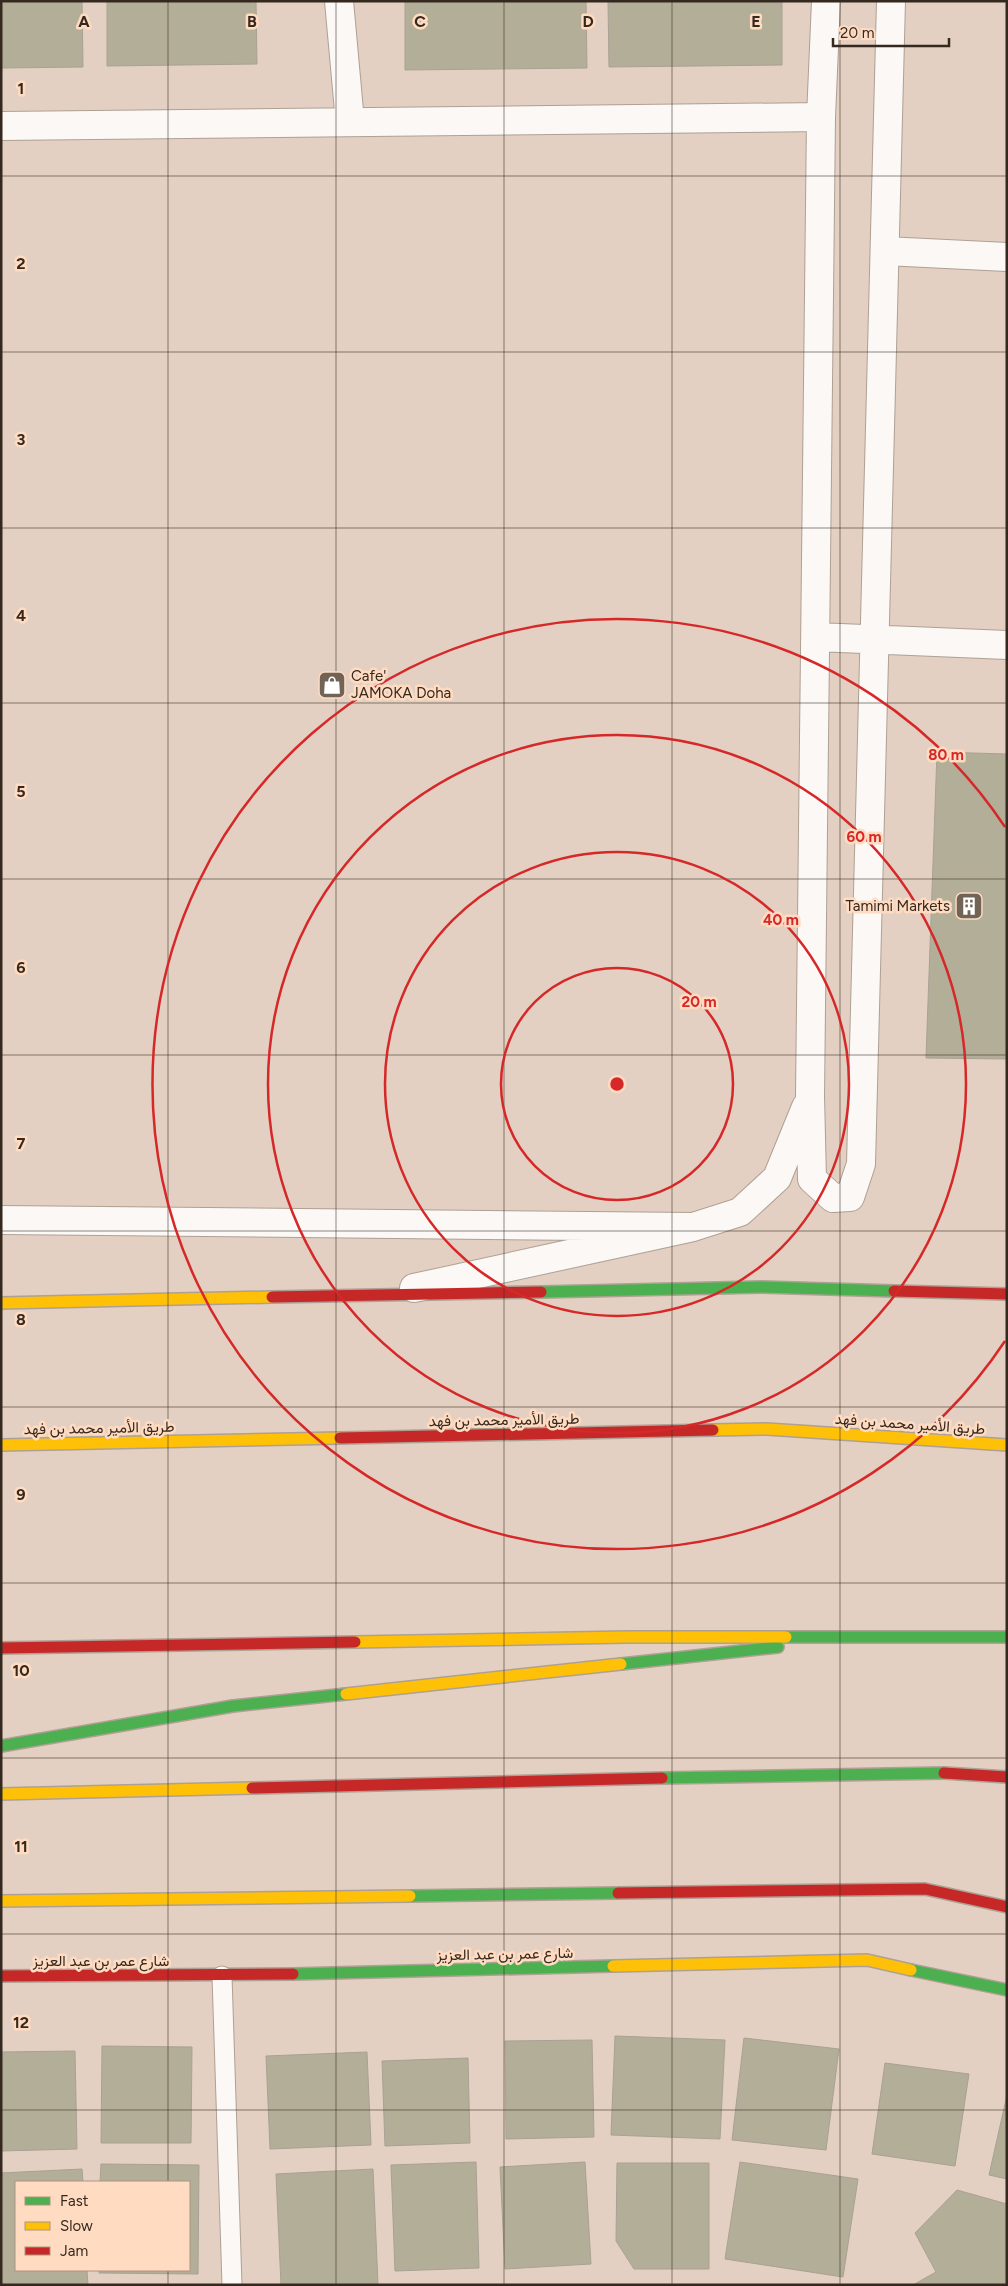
<svg xmlns="http://www.w3.org/2000/svg" width="1008" height="2286" font-family="Figtree,Vazirmatn,sans-serif">
<style>
.building{fill:#b3ae98;stroke:#a9a194}
.lines{fill:none;stroke-linecap:round;stroke-linejoin:round}
.lane-casing{stroke:#aea094;stroke-width:21}
.street-casing{stroke:#aea094;stroke-width:30}
.fast-casing{stroke:#aea094;stroke-width:14}
.slow-casing{stroke:#aea094;stroke-width:14}
.jam-casing{stroke:#aea094;stroke-width:14}
.lane{stroke:#fbf8f6;stroke-width:19}
.street{stroke:#fbf8f6;stroke-width:28}
.fast{stroke:#4caf50;stroke-width:11}
.slow{stroke:#ffc107;stroke-width:11}
.jam{stroke:#c62828;stroke-width:11}
.grid{fill:none;stroke:#35281e;stroke-width:1;stroke-opacity:0.55}
.ring{fill:none;stroke:#d62828;stroke-width:2.5}
.labels{text-anchor:middle;dominant-baseline:central;stroke-width:5;stroke-linejoin:round;paint-order:stroke}
.poi-label{font-size:15px;fill:#35281e;stroke:#ffdbc1;text-anchor:start}
.street-label{font-size:15px;fill:#35281e;stroke:#ffdbc1}
.grid-label{font-size:16px;text-anchor:middle;font-weight:bold;fill:#35281e;stroke:#ffdbc1;stroke-width:5;stroke-linejoin:round;paint-order:stroke}
.centre{fill:#d62828;stroke:#ffdbc1;stroke-width:2.5}
.ring-label{font-size:15px;text-anchor:middle;font-weight:bold;fill:#d62828;stroke:#ffdbc1;stroke-width:5;stroke-linejoin:round;paint-order:stroke}
</style>
<rect width="100%" height="100%" fill="#e3d0c2"/>
<path class="building" d="M1,1H82L83,67L1,68Z
M107,1H256L257,64L107,66Z
M405,1H586L587,68L405,70Z
M608,1H782V65L609,67Z
M937,752L1007,754V1059L926,1058Z
M615,2036L725,2040L720,2139L611,2135Z
M744,2038L839,2049L826,2150L732,2140Z
M592,2040L594,2137L506,2139L505,2041Z
M102,2046L192,2047L191,2143H101Z
M75,2051L77,2149L1,2151V2052Z
M367,2052L371,2145L270,2149L266,2056Z
M468,2058L470,2143L385,2146L382,2061Z
M885,2063L969,2074L955,2166L872,2154Z
M1007,2095V2179L989,2175Z
M476,2162L479,2268L395,2271L391,2165Z
M585,2162L591,2264L505,2269L500,2167Z
M740,2162L858,2179L843,2277L725,2259Z
M617,2163H709V2269H634L616,2241Z
M101,2164L199,2165L198,2274L99,2273V2270H189V2182H100Z
M82,2169L83,2182H16V2270H87L88,2285H1V2173Z
M373,2169L378,2285H281L276,2174Z
M957,2190L1007,2204V2285H913L936,2272L915,2233Z"/>
<g class="lines">
<g class="lane-casing">
<path id="lane" d="M222,1976L232,2285"/>
</g>
<g class="street-casing">
<path id="street" d="M339,1L350,122
M826,1L821,117L810,1096L812,1179L833,1198L850,1197L861,1164L891,1
M1,126L821,117
M885,251L1007,257
M816,637L1007,645
M1,1220L693,1227
M414,1288L693,1227L740,1212L777,1178L806,1107"/>
</g>
<g class="fast-casing">
<path id="fast" d="M541,1292L761,1287L894,1291
M786,1637H1007
M621,1664L778,1647
M1,1746L233,1706L346,1694
M662,1778L944,1773
M410,1896L618,1893
M911,1970L1007,1990
M293,1974L613,1966"/>
</g>
<g class="slow-casing">
<path id="slow" d="M1,1303L272,1297
M713,1430L767,1429L1007,1445
M1,1445L340,1438
M355,1642L626,1637H786
M346,1694L621,1664
M1,1794L252,1788
M1,1901L410,1896
M613,1966L867,1960L911,1970"/>
</g>
<g class="jam-casing">
<path id="jam" d="M894,1291L1007,1294
M272,1297L541,1292
M340,1438L713,1430
M1,1648L355,1642
M944,1773L1007,1777
M252,1788L662,1778
M618,1893L925,1889L1007,1907
M1,1976L293,1974"/>
</g>
<use href="#lane" class="lane"/>
<use href="#street" class="street"/>
<use href="#fast" class="fast"/>
<use href="#slow" class="slow"/>
<use href="#jam" class="jam"/>
</g>
<path class="grid" d="M168,1V2182M336,1V2285M504,1V2285M672,1V2285M840,1V2285M1,176H1007M1,352H1007M1,528H1007M1,703H1007M1,879H1007M1,1055H1007M1,1231H1007M1,1407H1007M1,1583H1007M1,1758H1007M1,1934H1007M1,2110H1007M168,2270V2285"/>
<g class="ring">
<circle cx="617" cy="1084" r="116"/>
<circle cx="617" cy="1084" r="232"/>
<circle cx="617" cy="1084" r="349"/>
<path d="M1005 1341A465 465 0 1 1 1005 827"/>
</g>
<defs>
<g id="shop-square" transform="scale(1.4375)"><rect x="-9" y="-9" width="18" height="18" rx="4" fill="#726357" stroke="#ffdbc1"/><path d="M-5-2.5h2.3a2.7 3.5 0 0 1 5.4 0H5L5.5 6h-11ZM-1.5-2.5h3a1.5 2.3 0 0 0-3 0Z" fill="#fff"/></g>
<g id="building-square" transform="scale(1.4375)"><rect x="-9" y="-9" width="18" height="18" rx="4" fill="#726357" stroke="#ffdbc1"/><path d="M-4-6H4V6H1V3H-1V6H-4ZM-2.5-4.3h1.7v1.8h-1.7ZM.8-4.3h1.7v1.8H.8ZM-2.5-1h1.7V.8h-1.7ZM.8-1h1.7V.8H.8Z" fill="#fff"/></g>
</defs>
<g fill-rule="evenodd">
<use href="#shop-square" x="332" y="685"/>
<use href="#building-square" x="969" y="906"/>
</g>
<g class="labels">
<g class="poi-label">
<text x="351" y="676">Cafe'<tspan x="351" dy="17">JAMOKA Doha</tspan></text>
<text x="950" y="906" text-anchor="end">Tamimi Markets</text>
</g>
<g class="street-label">
<text transform="translate(504 1420) rotate(-1)">طريق الأمير محمد بن فهد</text>
<text transform="translate(910 1424) rotate(4)">طريق الأمير محمد بن فهد</text>
<text transform="translate(99 1428) rotate(-1)">طريق الأمير محمد بن فهد</text>
<text transform="translate(505 1954) rotate(-1)">شارع عمر بن عبد العزيز</text>
<text x="101" y="1961">شارع عمر بن عبد العزيز</text>
</g>
</g>
<g class="grid-label">
<text x="84" y="27">A</text>
<text x="252" y="27">B</text>
<text x="420" y="27">C</text>
<text x="588" y="27">D</text>
<text x="756" y="27">E</text>
<text x="21" y="94">1</text>
<text x="21" y="269">2</text>
<text x="21" y="445">3</text>
<text x="21" y="621">4</text>
<text x="21" y="797">5</text>
<text x="21" y="973">6</text>
<text x="21" y="1149">7</text>
<text x="21" y="1325">8</text>
<text x="21" y="1500">9</text>
<text x="21" y="1676">10</text>
<text x="21" y="1852">11</text>
<text x="21" y="2028">12</text>
</g>
<circle cx="617" cy="1084" r="8" class="centre"/>
<g class="ring-label">
<text x="946" y="760">80 m</text>
<text x="864" y="842">60 m</text>
<text x="781" y="925">40 m</text>
<text x="699" y="1007">20 m</text>
</g>
<rect width="1008" height="2286" fill="none" stroke="#35281e" stroke-width="5"/>
<rect x="15" y="2181" width="175" height="90" fill="#ffdbc1" stroke="#ae9380"/>
<rect x="25" y="2197" width="25" height="8" fill="#4caf50" stroke="#ae9380"/>
<text x="60" y="2206" font-size="15" fill="#35281e">Fast</text>
<rect x="25" y="2222" width="25" height="8" fill="#ffc107" stroke="#ae9380"/>
<text x="60" y="2231" font-size="15" fill="#35281e">Slow</text>
<rect x="25" y="2247" width="25" height="8" fill="#c62828" stroke="#ae9380"/>
<text x="60" y="2256" font-size="15" fill="#35281e">Jam</text>
<path d="M833 38v8h116v-8" fill="none" stroke="#35281e" stroke-width="2.5"/>
<text x="840" y="38" font-size="15" fill="#35281e" stroke="#ffdbc1" stroke-width="4" paint-order="stroke">20 m</text>
</svg>
